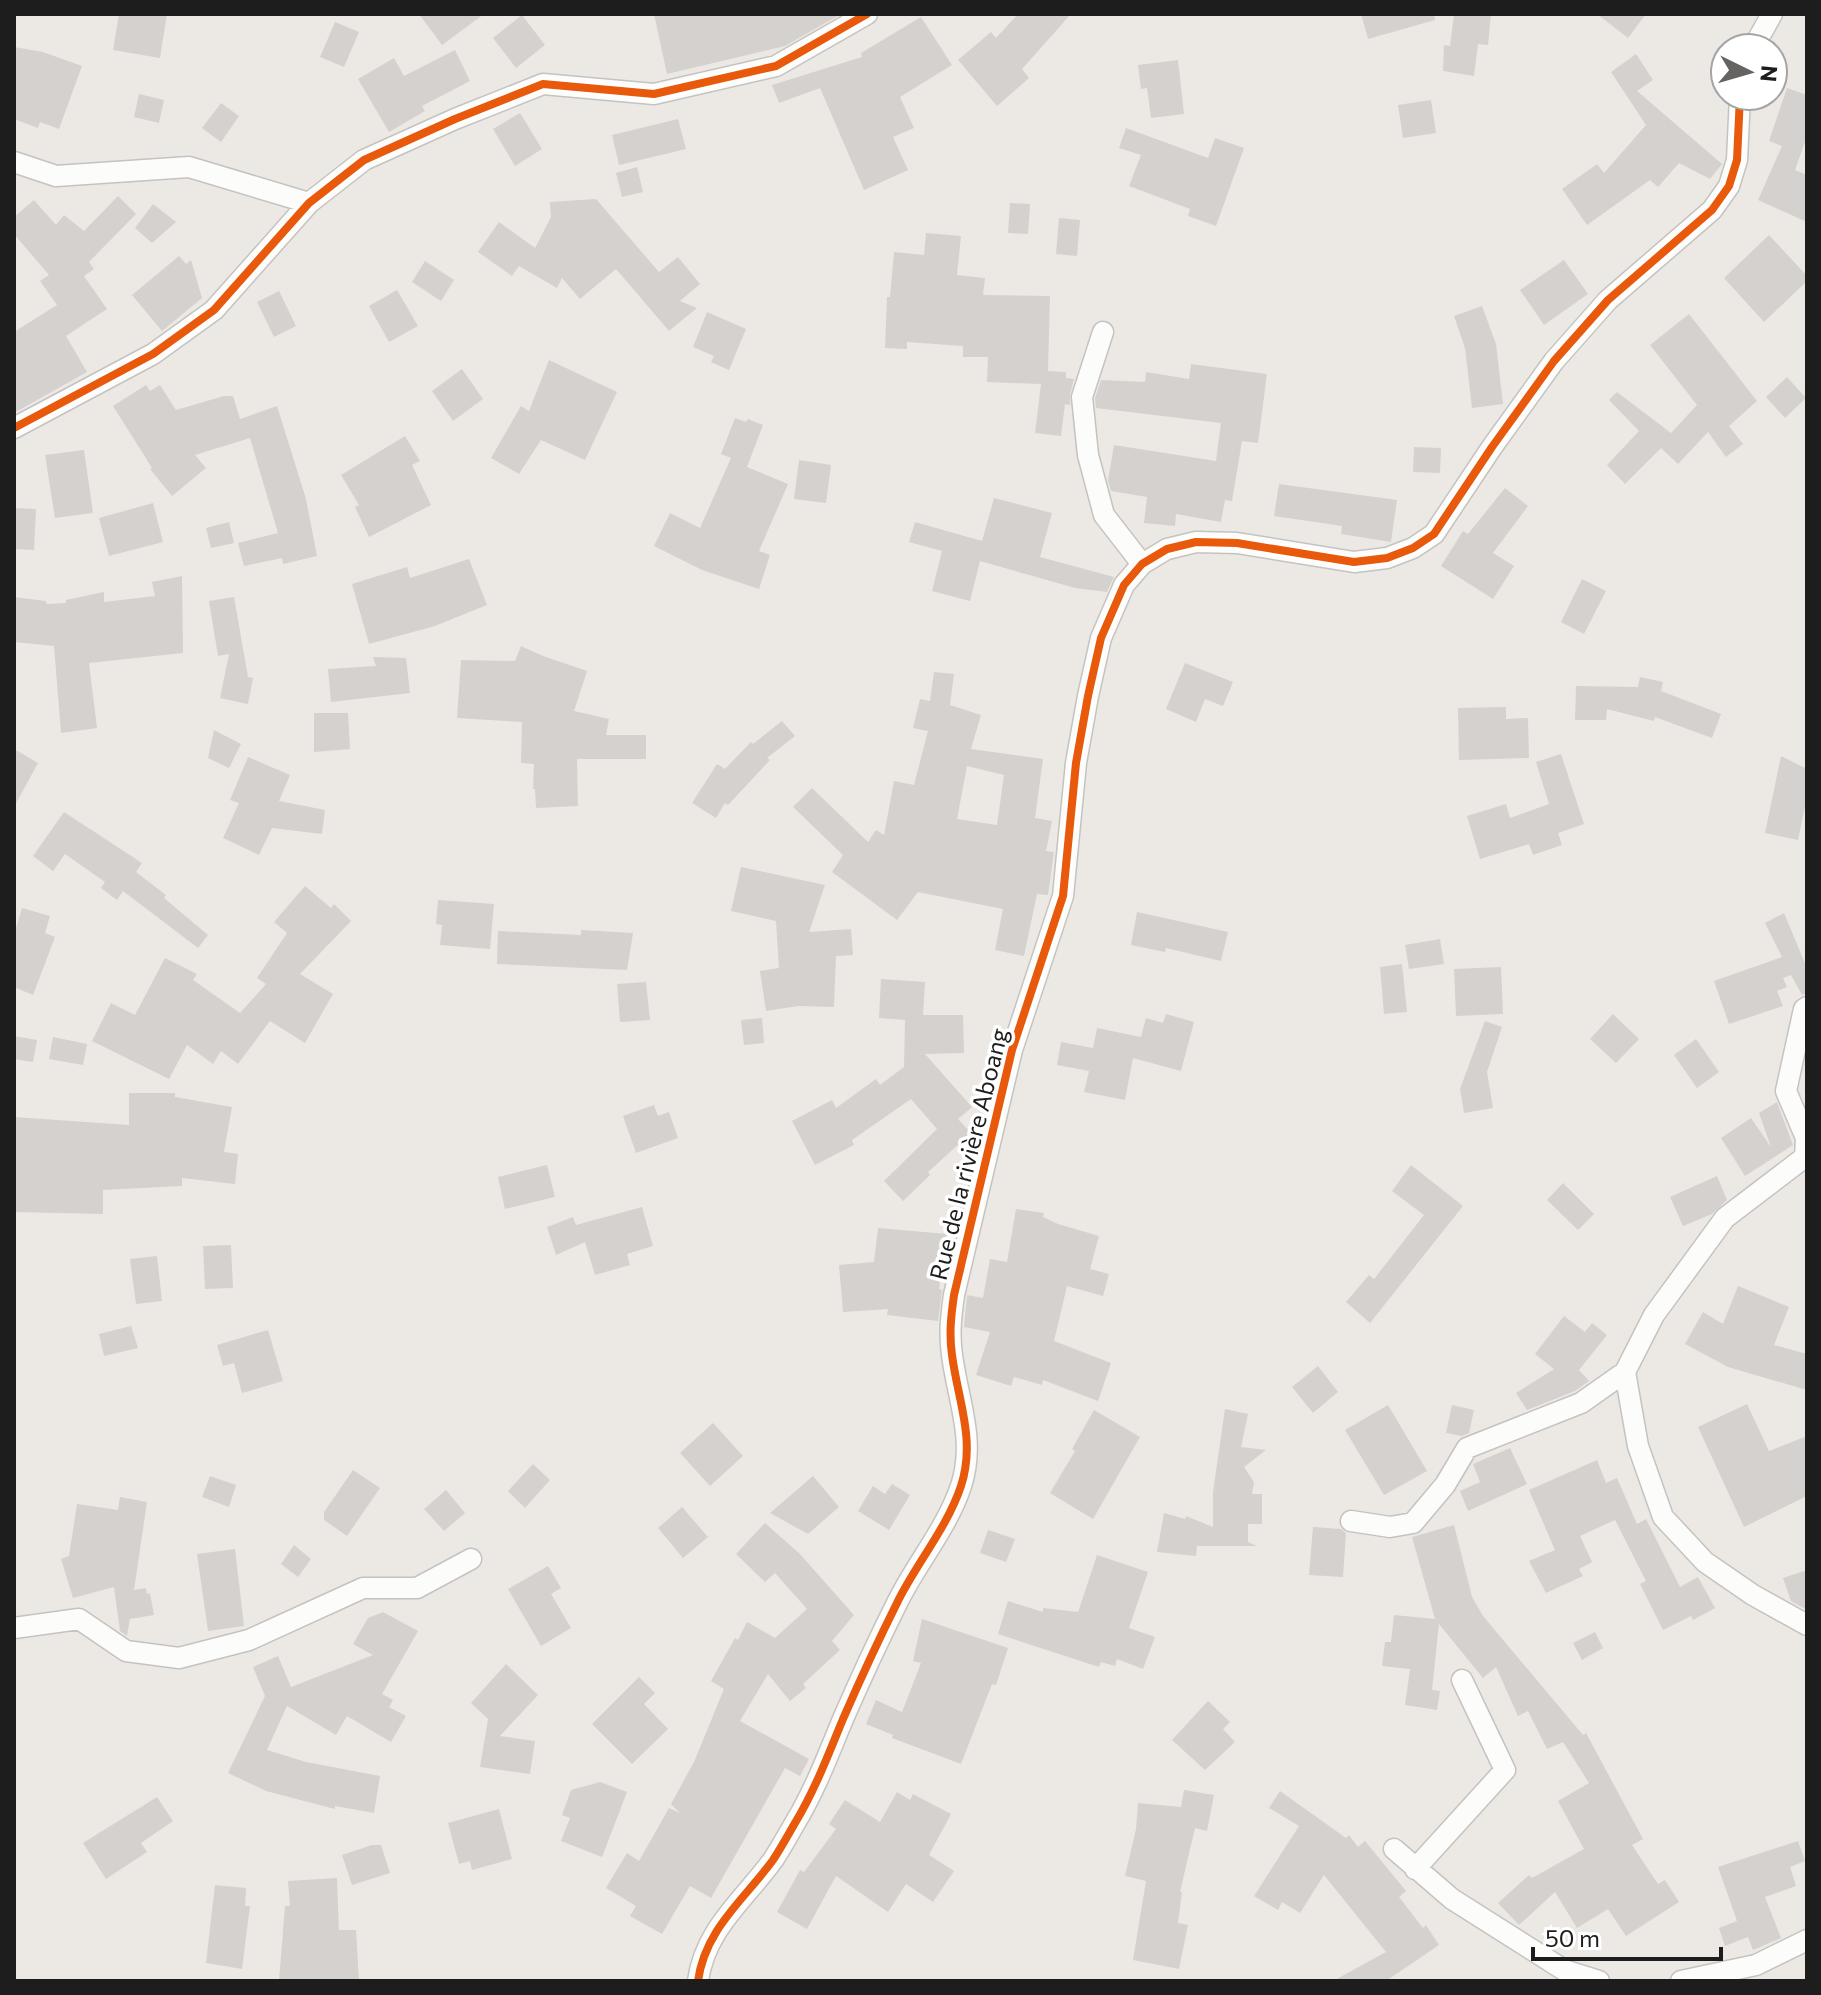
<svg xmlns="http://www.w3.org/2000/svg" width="1821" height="1995" font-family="Commissioner,sans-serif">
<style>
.building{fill:#d4d1ce;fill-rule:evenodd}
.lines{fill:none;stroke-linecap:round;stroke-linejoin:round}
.street-casing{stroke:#c4c3c1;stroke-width:23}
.street{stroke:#fcfcfb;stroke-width:20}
.cycleway-casing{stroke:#fff;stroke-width:13}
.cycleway{stroke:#e8590c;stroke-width:8}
.labels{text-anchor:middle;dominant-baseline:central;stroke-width:7;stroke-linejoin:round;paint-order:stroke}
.street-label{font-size:24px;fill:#1d1d1d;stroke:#fff}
</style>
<rect width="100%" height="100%" fill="#ece9e5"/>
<path class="building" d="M119,14H167L160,58L113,50Z
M419,14H484L442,45Z
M654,14H841L785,46L667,74Z
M1018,14H1071L1022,69L1029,78L997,106L958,60L991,32L996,38Z
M1361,14H1434L1435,20L1368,39Z
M1454,14H1491L1488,45L1478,44L1474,76L1443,71L1444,45L1450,46Z
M1597,14H1646L1628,38Z
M522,15L545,45L516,68L493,38Z
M921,17L952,65L900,97L914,128L893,137L908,170L864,190L820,88L779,103L772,85L862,57L861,53Z
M335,22L359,32L344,67L320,57Z
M14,47L43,52L82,66L59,129L40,122L38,128L14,119Z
M455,50L470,81L422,106L425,111L389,132L358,79L394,58L404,76Z
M1636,54L1653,80L1637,91L1722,164L1710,179L1679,163L1658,187L1650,180L1587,225L1562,189L1597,164L1604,173L1646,125L1611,72Z
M1178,60L1184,114L1151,118L1147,88L1141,89L1138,65Z
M1787,88L1807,95V136L1795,170L1807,175V222L1758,200L1782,146L1769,141Z
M139,94L164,100L159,123L134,117Z
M1431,100L1436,133L1403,138L1398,105Z
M221,103L239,116L221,142L202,128Z
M520,113L542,149L515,166L493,129Z
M678,119L686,149L619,165L612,135Z
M1126,128L1208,158L1215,138L1244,148L1216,226L1188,216L1190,209L1129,186L1141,155L1119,148Z
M637,167L643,192L622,197L616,173Z
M118,196L136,214L89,262L94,269L84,276L107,309L66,336L87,372L14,413V332L57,305L40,281L49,275L14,234V217L34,200L56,225L64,215L84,231Z
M596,199L659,272L678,257L700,284L680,301L697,308L669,331L616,269L580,299L562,278L557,288L519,266L512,276L478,252L499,222L535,248L551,217L550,202Z
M1010,203L1030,204L1028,234L1008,233Z
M153,204L176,222L152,243L135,228Z
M1059,218L1080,220L1077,256L1056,254Z
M926,233L961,236L957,275L985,278L983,295L1050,296L1048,371L1066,372V378L1074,379L1070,394V405L1065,404L1061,436L1035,433L1041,384L987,382L988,357H963V346L907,342V349L885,348L887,297H890L894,252L924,255Z
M1769,235L1807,276V281L1764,322L1724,278Z
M179,256L186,264L191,260L202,298L162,331L132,295Z
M1564,260L1588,294L1544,325L1520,290Z
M425,261L454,280L441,301L412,282Z
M397,290L418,326L389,342L369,306Z
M279,291L296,326L274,337L257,302Z
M1482,306L1496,344L1503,404L1472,408L1465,348L1454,316Z
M707,312L746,329L729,370L711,362L714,356L693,347Z
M1689,314L1757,401L1729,426L1743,444L1726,457L1708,432L1678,464L1661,448L1625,484L1607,465L1639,431L1609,400L1617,392L1671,433L1697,405L1650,345Z
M549,360L617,392L585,460L541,440L519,474L491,458L521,406L529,411Z
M1191,364L1267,374L1258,443L1242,441L1232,501L1225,500L1221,522L1176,514L1175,526L1144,523L1147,497L1111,491L1108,481L1114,445L1216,461L1221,423L1096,408L1095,398L1101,380L1145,382L1146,372L1189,379Z
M462,369L483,399L453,421L432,391Z
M1787,377L1806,398L1785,418L1766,397Z
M146,385L150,391L160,385L176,410L224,396H233L240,419L277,406L306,499L317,556L283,564L282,558L244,566L238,543L278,533L250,438L195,455L206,468L172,496L150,469L152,468L113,406Z
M735,418L746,422L748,419L763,425L747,467L788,484L759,551L770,555L759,589L702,570L654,546L670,513L700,528L731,458L721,454Z
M405,436L420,461L412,465L431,505L369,537L355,507L359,505L341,475Z
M1414,447L1441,448L1440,473L1413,472Z
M84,450L93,513L55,518L45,455Z
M799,460L831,465L826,503L794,499Z
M1279,484L1397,500L1391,542L1341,534L1342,526L1274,516Z
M1505,488L1528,506L1493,553L1514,566L1493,599L1441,566L1463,531L1468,534Z
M994,498L1052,513L1040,557L1114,577L1107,592L1075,588L980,561L970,601L932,591L942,551L909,542L915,522L982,541Z
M153,503L163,542L109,556L99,518Z
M14,508L36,509L34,550L14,549Z
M229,522L234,543L211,548L206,528Z
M469,559L487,605L435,626L369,644L352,584L407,567L410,578Z
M182,576L183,653L89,663L97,728L61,733L54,646L14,642V597L46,601L47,604L66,603V600L104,592V602L155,596L152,582Z
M1582,579L1606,591L1584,634L1561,622Z
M234,597L248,677L253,678L248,704L220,698L229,654L218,656L209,601Z
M521,646L543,656L587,671L574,711L609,719L606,735H646V759H577L578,806L536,808L535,789H533L534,764L521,763L522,722L457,718L461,660L515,661Z
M373,657L406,658L410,693L331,702L328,669L376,666Z
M1185,663L1233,682L1223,706L1205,699L1196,722L1166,709Z
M934,672L954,674L950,705L981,715L971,749L1043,759L1035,818L1052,821L1046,851L1054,852L1048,895L1037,894L1024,956L995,950L1003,909L918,892L897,920L832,872L843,855L793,807L812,788L868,842L876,830L884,835L894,781L914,785L928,731L913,728L920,699L930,701ZM967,766L1004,775L997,825L957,819Z
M1640,677L1663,682L1661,691L1721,714L1712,738L1655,717L1654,721L1607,709L1606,720H1575L1576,686L1638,687Z
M1506,707V719L1528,718L1529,758L1459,760L1458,708Z
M314,713H348L350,749L314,752Z
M782,721L795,736L767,758L770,760L728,805L725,803L716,818L692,803L717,764L725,769L751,742L753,744Z
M214,730L241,744L229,768L208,758Z
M14,749L38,763L14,807Z
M1561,754L1584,824L1558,833L1562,845L1533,855L1529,844L1480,859L1467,816L1506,804L1510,818L1549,804L1536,762Z
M1781,756L1807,769V797L1798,840L1765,833Z
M248,757L290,775L279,801L325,810L322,834L272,828L259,855L223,838L239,803L230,800Z
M64,812L142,863L136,872L166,895L164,898L208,935L198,948L123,891L117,900L101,888L105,882L65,854L53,871L33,856Z
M741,867L825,885L809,932L851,929L853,955L836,956L834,1007L798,1006L766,1011L760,971L779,968L776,921L731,911Z
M305,886L331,908L334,904L351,921L300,974L333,994L305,1043L270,1021L238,1064L221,1051L213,1064L187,1045L169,1079L92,1041L111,1003L135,1015L165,958L197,974L193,980L240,1013L266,984L257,978L287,933L274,922Z
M438,900L494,904L490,949L440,945L442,925L436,924Z
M22,908L50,916L45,933L55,937L33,995L14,987V935Z
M1137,912L1228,932L1221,961L1166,948L1165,952L1131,945Z
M1784,913L1807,968V993L1802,995L1791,975L1783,978L1787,987L1777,991L1783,1006L1729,1024L1714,981L1782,957L1765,923Z
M581,930L633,933L627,970L497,964L498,931L581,935Z
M1440,939L1444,964L1409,969L1405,945Z
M1402,964L1407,1012L1384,1014L1380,967Z
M1501,967L1503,1014L1456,1016L1454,969Z
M881,979L925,982L923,1015H963L964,1053L925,1054L972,1107L958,1119L971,1133L928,1172L930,1175L903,1201L884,1181L937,1129L911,1099L852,1140L854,1145L815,1165L792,1121L832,1100L836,1108L876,1079L880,1085L904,1067L905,1020L879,1018Z
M646,982L650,1020L620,1022L617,984Z
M1166,1014L1194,1022L1181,1071L1133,1058L1125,1100L1084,1092L1089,1071L1057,1065L1061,1042L1093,1048L1097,1028L1141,1037L1146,1018L1163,1023Z
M1613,1014L1639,1039L1616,1063L1590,1039Z
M762,1018L764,1043L744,1045L741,1020Z
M1485,1021L1502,1027L1487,1072L1493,1108L1464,1113L1460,1089Z
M14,1036L37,1040L33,1062L14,1059Z
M53,1037L87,1044L83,1065L49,1059Z
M1696,1039L1719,1072L1697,1088L1674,1055Z
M129,1093H175V1097L232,1107L224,1152L238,1154L235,1184L182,1178V1186L103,1190V1214L14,1212V1117L129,1125Z
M1777,1102L1793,1145L1745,1176L1721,1138L1751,1118L1771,1147L1759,1113Z
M654,1105L658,1116L669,1112L678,1138L636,1153L623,1116Z
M547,1165L555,1197L505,1209L498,1177Z
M1411,1165L1463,1206L1370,1323L1346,1302L1369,1275L1374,1279L1424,1215L1392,1191Z
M1717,1176L1727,1200L1712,1214L1683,1226L1670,1197Z
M1563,1183L1594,1214L1578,1230L1547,1200Z
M642,1207L653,1246L627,1254L630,1265L595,1275L585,1242L556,1255L547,1227L573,1217L576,1225Z
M1016,1209L1044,1213L1043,1217L1058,1224L1099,1236L1090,1269L1109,1274L1103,1296L1067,1286L1054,1341L1111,1363L1098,1401L1043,1380L1042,1385L1014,1377L1011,1386L976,1375L990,1332L964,1327L967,1295L983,1298L990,1259L1007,1262Z
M878,1228L947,1234L939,1289L942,1290L938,1321L887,1315L888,1309L843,1312L839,1265L874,1262Z
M231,1245L233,1288L205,1289L203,1246Z
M157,1256L162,1301L136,1304L130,1259Z
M1738,1286L1789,1307L1774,1345L1807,1354V1390L1728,1367L1685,1344L1703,1312L1723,1324Z
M1564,1316L1585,1332L1592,1323L1607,1335L1579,1370L1589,1381L1575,1391L1527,1410L1516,1393L1554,1369L1535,1354Z
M131,1326L138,1348L104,1356L99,1334Z
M268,1330L283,1381L242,1393L234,1363L223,1366L217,1345Z
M1318,1366L1338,1392L1313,1413L1292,1387Z
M1747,1404L1769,1451L1807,1436V1496L1744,1527L1698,1427Z
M1388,1405L1427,1471L1384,1495L1345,1430Z
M1452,1405L1474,1410L1469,1433L1462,1436L1446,1433Z
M1225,1409L1248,1414L1241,1447L1266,1450L1244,1467L1254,1482L1252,1494H1262V1524H1248V1542L1257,1546H1197L1196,1556L1157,1552L1164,1513L1185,1519L1186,1516L1213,1527V1492Z
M1094,1410L1140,1437L1093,1519L1050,1493L1075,1451L1072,1449Z
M713,1423L743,1456L710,1486L680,1453Z
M1510,1448L1527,1484L1468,1511L1460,1491L1480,1482L1473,1464Z
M1597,1460L1606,1483L1617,1478L1637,1524L1646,1519L1680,1587L1698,1577L1715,1608L1693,1620L1691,1616L1663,1630L1640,1584L1646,1581L1615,1520L1580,1536L1592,1562L1579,1569L1583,1576L1546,1593L1529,1561L1555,1550L1529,1490Z
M533,1464L550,1480L525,1508L508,1491Z
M353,1470L380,1488L347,1536L324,1520V1512Z
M210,1476L236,1485L229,1507L202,1497Z
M813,1476L839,1507L808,1534L770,1513Z
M892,1484L910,1495L889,1530L858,1511L873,1486L885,1494Z
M446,1490L465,1513L444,1531L424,1509Z
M120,1497L147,1502L134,1590L146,1588L147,1594L150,1593L154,1615L130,1619L127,1636L120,1631L114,1587L73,1598L61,1559L69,1556L77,1504L118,1510Z
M682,1507L708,1537L683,1558L658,1528Z
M765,1523L799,1553L854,1615L832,1641L840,1650L803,1684L806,1688L790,1701L768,1674L740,1721L809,1759L800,1776L785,1768L711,1898L690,1886L662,1934L630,1916L636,1906L606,1888L627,1853L639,1861L669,1808L680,1813L671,1804L694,1762L724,1689L711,1681L735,1638L738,1640L747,1622L775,1638L807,1609L775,1573L765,1582L736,1554Z
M1454,1525L1472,1597L1483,1616L1583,1735L1586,1733L1643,1839L1632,1845L1658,1884L1665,1880L1679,1902L1626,1936L1608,1909L1577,1928L1555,1892L1519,1925L1498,1903L1529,1875L1532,1878L1584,1849L1558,1801L1589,1783L1563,1742L1547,1749L1528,1711L1518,1716L1496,1667L1483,1678L1439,1624L1432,1690L1440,1691L1437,1710L1405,1705L1410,1669L1382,1666L1385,1642H1391L1394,1615L1435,1619L1412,1537Z
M1313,1527L1341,1529L1346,1533L1343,1577L1309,1575Z
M988,1530L1015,1539L1006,1562L980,1553Z
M294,1545L311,1559L298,1577L281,1564Z
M235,1549L244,1626L208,1631L197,1554Z
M1097,1555L1148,1572L1129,1628L1155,1637L1143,1669L1117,1659L1115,1666L1101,1662L1099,1667L998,1634L1008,1601L1043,1612V1608L1078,1612Z
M548,1566L561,1588L551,1594L571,1628L541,1646L508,1589Z
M1807,1570V1610L1791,1601L1783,1578Z
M383,1612L418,1631L382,1694L393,1700L389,1707L406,1716L391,1742L347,1716L336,1735L287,1706L267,1750L306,1762L380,1776L374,1813L335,1806V1809L266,1791L228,1773L265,1696L253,1667L278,1656L291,1687L373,1655L353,1644L368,1618Z
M922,1619L1008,1648L996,1685L992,1684L961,1764L892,1738L893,1735L866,1724L876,1700L902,1712L921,1663L913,1661Z
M1595,1632L1603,1648L1582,1660L1573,1643Z
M506,1664L538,1695L500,1736L535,1741L530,1774L480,1767L488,1719L471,1703Z
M639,1677L655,1693L644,1704L668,1729L632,1764L592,1724Z
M1208,1701L1230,1722L1223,1729L1235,1742L1205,1770L1172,1740Z
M600,1782L627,1792L602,1857L561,1841L570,1818L562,1815L571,1790Z
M1184,1790L1214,1795L1207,1831L1195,1828L1180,1892H1182L1178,1923L1188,1925L1179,1969L1133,1960L1146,1881L1125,1876L1136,1829L1138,1803L1181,1807Z
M1280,1791L1346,1838L1349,1835L1358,1847L1365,1841L1406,1891L1399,1897L1423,1928L1426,1925L1439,1945L1386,1981H1333L1386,1952L1324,1875L1300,1913L1282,1902L1278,1910L1254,1896L1299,1826L1269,1808Z
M897,1792L910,1800L913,1794L951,1814L929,1855L954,1871L933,1902L906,1884L888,1912L836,1876L807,1929L777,1912L800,1870L804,1872L836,1829L829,1824L845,1800L880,1822Z
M157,1797L173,1821L141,1843L147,1852L106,1879L83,1843Z
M499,1809L512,1859L472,1870L470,1861L459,1864L448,1823Z
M1798,1841L1805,1861L1790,1867L1796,1886L1765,1897L1781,1938L1753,1950L1748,1937L1725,1946L1719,1928L1737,1921L1718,1867Z
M372,1845H381L390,1873L352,1885L342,1855Z
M337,1878L339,1930H356L359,1981H279L285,1906H290L288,1881Z
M215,1885L246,1888L245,1906H250L242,1969L206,1963Z"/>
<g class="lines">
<g class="street-casing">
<path id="street" d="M1753,48L1772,14
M14,162L56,176L189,167L309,203
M1103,332L1082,397L1088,455L1104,515L1142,564
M14,428L153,354L214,310L309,203L364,160L455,119L543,84L654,94L776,66L867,14
M1807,1007L1804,1009L1786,1091L1806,1138L1805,1157L1725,1218L1654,1315L1625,1372L1638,1446L1663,1517L1705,1562L1753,1595L1807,1625
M1351,1521L1390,1527L1413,1523L1445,1485L1467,1448L1581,1403L1625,1372
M14,1628L79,1619L126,1651L179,1658L249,1640L363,1588H417L471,1559
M1394,1849L1452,1899L1564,1970L1599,1981
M1415,1869L1505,1770L1462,1680
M698,1981C705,1929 744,1900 773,1860C781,1848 788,1835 795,1823C815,1790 828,1755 843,1719C860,1680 878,1641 897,1603C916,1564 947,1528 961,1486C976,1440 958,1401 952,1355C949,1334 951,1316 954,1295L1012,1050L1063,896L1076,763L1088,696L1101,638L1124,585L1142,564L1167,549L1196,542L1237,543L1354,562L1387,558L1413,548L1434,534L1492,447L1554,361L1608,300L1712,210L1729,186L1737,160L1740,96
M1681,1981L1756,1965L1807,1940"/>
</g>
<use href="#street" class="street"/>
<g class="cycleway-casing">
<path id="cycleway" d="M14,428L153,354L214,310L309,203L364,160L455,119L543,84L654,94L776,66L867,14
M698,1981C705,1929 744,1900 773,1860C781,1848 788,1835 795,1823C815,1790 828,1755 843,1719C860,1680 878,1641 897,1603C916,1564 947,1528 961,1486C976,1440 958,1401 952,1355C949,1334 951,1316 954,1295L1012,1050L1063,896L1076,763L1088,696L1101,638L1124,585L1142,564L1167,549L1196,542L1237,543L1354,562L1387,558L1413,548L1434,534L1492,447L1554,361L1608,300L1712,210L1729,186L1737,160L1740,96"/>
</g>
<use href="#cycleway" class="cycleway"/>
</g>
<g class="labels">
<g class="street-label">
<text transform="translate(968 1154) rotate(-76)">Rue de la rivière Aboang</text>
</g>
</g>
<rect width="1821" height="1995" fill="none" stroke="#1d1d1d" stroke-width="32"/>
<g transform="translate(1749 72) rotate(95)"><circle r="38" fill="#ffffff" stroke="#a5a5a5" stroke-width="2"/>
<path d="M0-6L14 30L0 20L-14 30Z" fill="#656463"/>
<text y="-12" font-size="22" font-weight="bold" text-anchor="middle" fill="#1d1d1d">N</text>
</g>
<path d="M1533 1947v12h188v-12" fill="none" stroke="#1d1d1d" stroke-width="4"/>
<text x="1545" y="1947" font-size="24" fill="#1d1d1d" stroke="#ffffff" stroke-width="6" paint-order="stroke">50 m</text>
</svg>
